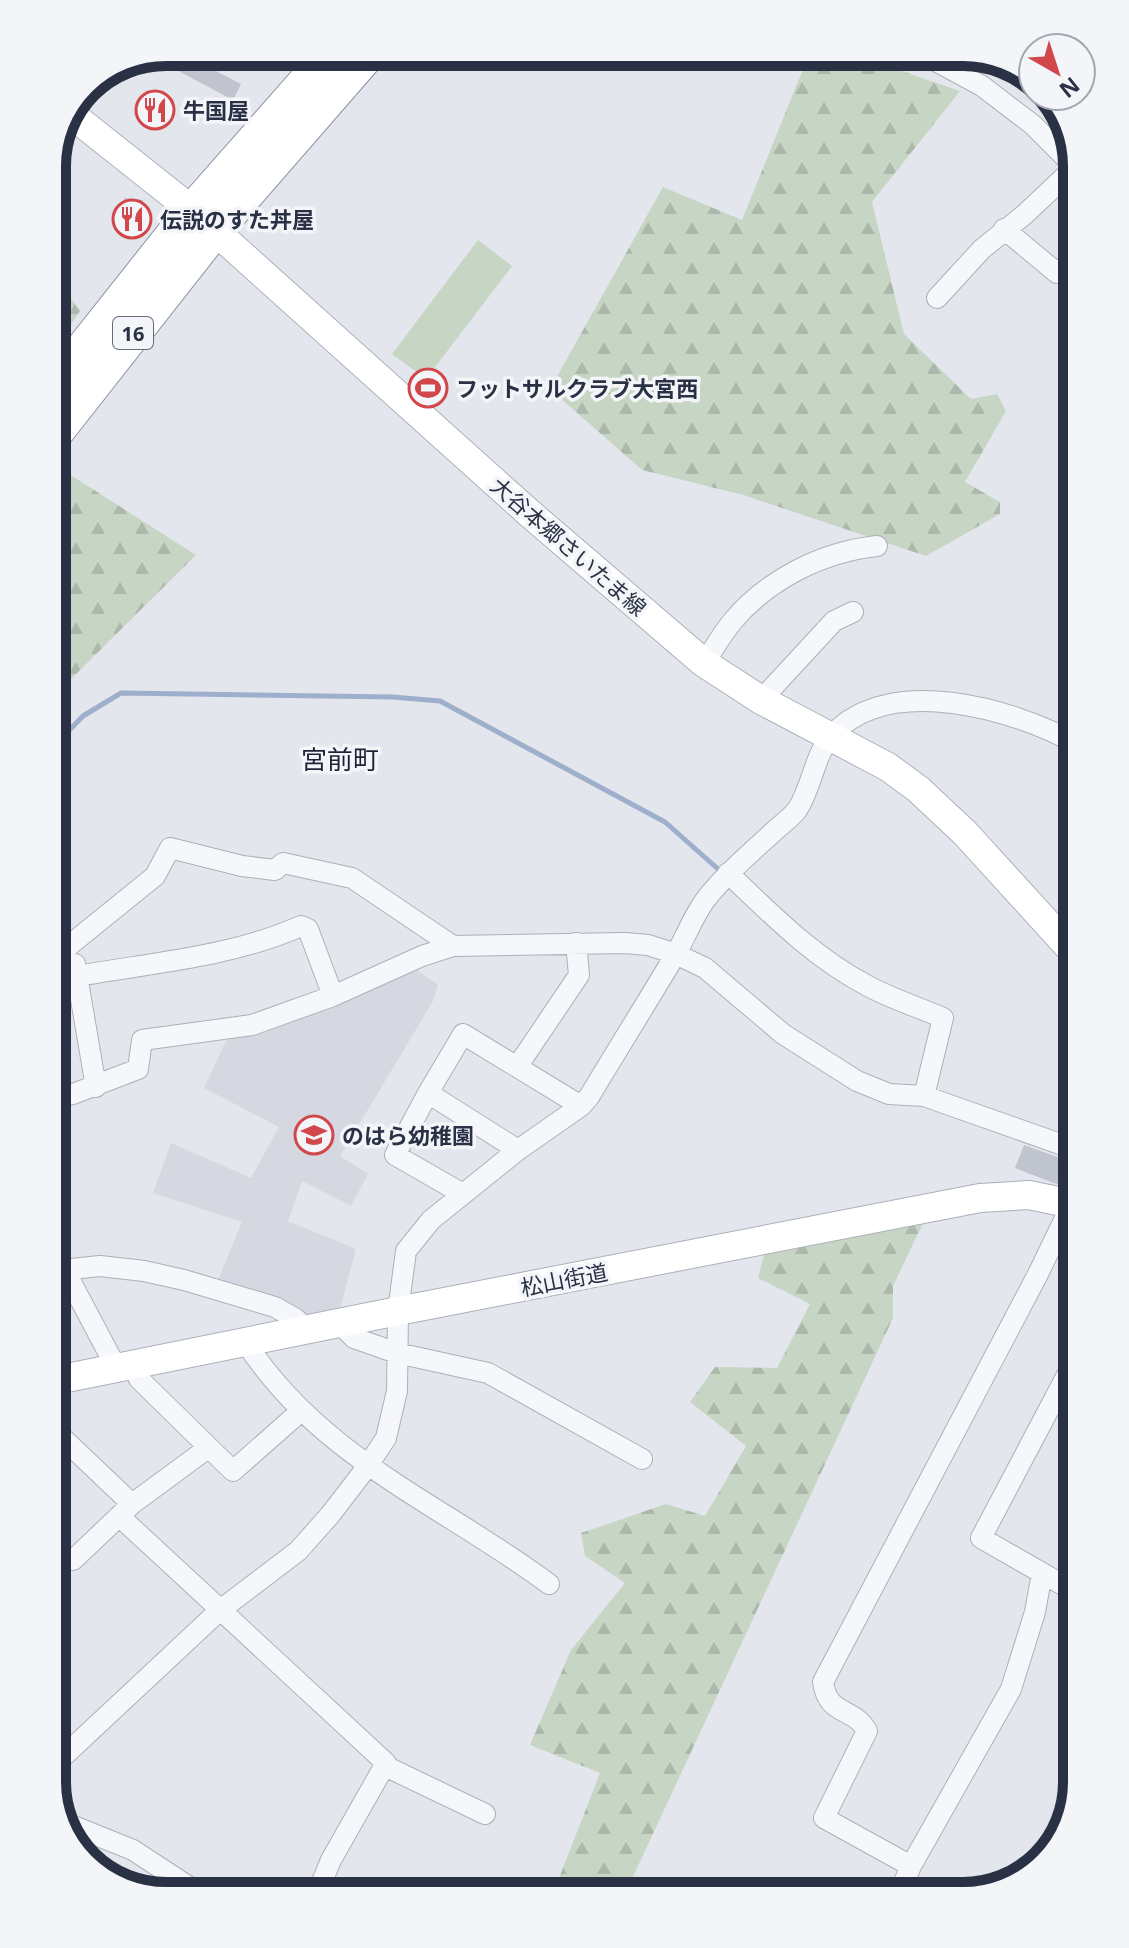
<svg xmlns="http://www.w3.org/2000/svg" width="1129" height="1948" font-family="'Open Sans','Noto Sans JP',sans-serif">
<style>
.built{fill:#d5d8e1}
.forest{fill:url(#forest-firs)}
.green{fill:#c7d6c4}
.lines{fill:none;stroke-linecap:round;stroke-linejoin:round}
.stream{stroke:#9eafcc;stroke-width:5}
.building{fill:#c0c4cf}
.street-casing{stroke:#acb0ba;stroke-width:22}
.secondary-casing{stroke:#acb0ba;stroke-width:30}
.highway-casing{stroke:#8a91a3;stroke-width:38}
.street{stroke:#f6f7fa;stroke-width:20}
.secondary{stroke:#fff;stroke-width:28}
.highway{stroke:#fff;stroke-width:36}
.labels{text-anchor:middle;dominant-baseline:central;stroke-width:7;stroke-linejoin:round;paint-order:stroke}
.shield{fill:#f3f5f9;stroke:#666c7b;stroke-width:2}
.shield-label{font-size:20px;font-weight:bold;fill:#2a3145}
.poi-label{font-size:22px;font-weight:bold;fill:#2a3145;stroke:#f3f5f9;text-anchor:start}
.street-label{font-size:22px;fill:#2a3145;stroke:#f3f5f9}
.quarter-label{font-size:26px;fill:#1c2236;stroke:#f3f5f9}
.rim{fill:none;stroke:#2a3145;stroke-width:10}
</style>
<defs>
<pattern id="forest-firs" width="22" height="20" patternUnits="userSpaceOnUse" patternTransform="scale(2)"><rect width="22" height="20" fill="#c7d6c4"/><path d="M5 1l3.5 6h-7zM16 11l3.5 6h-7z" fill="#abb8aa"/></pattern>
</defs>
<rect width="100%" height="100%" fill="#e3e6ec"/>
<path class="built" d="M413,967L438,985L433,1001L340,1156L368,1174L351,1206L302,1181L288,1221L356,1249L340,1309L305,1317L218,1280L242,1222L153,1193L171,1143L251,1178L279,1127L204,1088L226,1041Z"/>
<path class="forest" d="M810,52H846L960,91L872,202L904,334L971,399L997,394L1006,411L965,482L1000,502V514L926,556L743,495L642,470L550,389L663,187L742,220Z
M52,279L60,284L80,311L52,352Z
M58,467L196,555L69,681L52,702V475Z
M924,1221L893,1286V1318L624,1896H552L600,1773L530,1745L571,1650L625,1583L585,1556L581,1533L666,1504L705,1516L746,1446L690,1402L715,1367L777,1368L810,1304L758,1278L765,1251Z"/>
<path class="green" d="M478,240L512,266L426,379L392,354Z"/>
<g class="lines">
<path class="stream" d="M52,748L83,716L121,693L393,697L440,701L665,822L718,869"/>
</g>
<path class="building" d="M171,52H179L241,84L233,100L165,64Z
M147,90L174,104L161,129L134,114Z
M124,198L143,200L141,232L121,231Z
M1024,1145L1077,1164L1072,1181L1067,1186L1054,1183L1015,1168Z"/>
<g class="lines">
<g class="street-casing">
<path id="street" d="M919,52L982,86L1033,125L1077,169
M1004,229L1057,273L1077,256
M937,298L982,249L1024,215L1075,167
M704,663C714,649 722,634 732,622C768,579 822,552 877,546
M761,700L834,621L853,612
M728,873C772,915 814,958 868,986C892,999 918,1007 943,1018L924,1096
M52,964L71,944L155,876L170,848L242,866L275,870L283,863L352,878L453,946L625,943L648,945L676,954L705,968L783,1034L857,1081L889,1094L924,1096L1077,1150
M75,964L96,1087
M77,976C151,963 231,957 301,926L308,929L333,996
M517,1067L579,975L576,943
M428,1093L395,1155L463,1194
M52,1096L73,1094L138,1069L142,1040L252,1025L333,996L422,956L453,946
M518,1150L428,1093L463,1034L581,1106
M64,1269L117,1369
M52,1271L100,1266L144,1271L184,1280L275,1307L296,1319L306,1329
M339,1323L354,1338L397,1353L488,1373L642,1459
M246,1343C322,1459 443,1505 549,1584
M134,1366L139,1379L233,1471L301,1411
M52,1428L132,1504
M119,1516L386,1763L331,1860L316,1896
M52,1554L73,1560L132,1504L208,1448
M1077,1593L981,1538L1077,1356
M385,1766L485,1814
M52,1767L219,1611L298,1551L330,1515L367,1467L386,1438L397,1391L398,1311L406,1251L431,1220L518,1150L581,1106L589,1097C617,1050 646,1004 674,957C685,939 693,916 706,899C725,875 748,855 770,835C778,827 790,819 797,810C812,788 814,754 833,734C890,673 1014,709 1077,744
M61,1821L133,1850L203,1896
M911,1866L1011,1689L1035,1612L1042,1573
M898,1896L911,1866L824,1818L867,1731C853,1706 828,1717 823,1682L1038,1274L1077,1193"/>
</g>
<g class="secondary-casing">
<path id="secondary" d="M72,115L193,211L528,512L704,663L761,700L888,767L918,789L965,833L1077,956
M52,1381L398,1311L980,1198L1029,1195L1077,1205"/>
</g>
<g class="highway-casing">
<path id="highway" d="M52,389L193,211L333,52
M52,436L214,230L369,52"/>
</g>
<use href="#street" class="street"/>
<use href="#secondary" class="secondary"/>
<use href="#highway" class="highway"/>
</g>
<defs>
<g id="restaurant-ring" transform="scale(2)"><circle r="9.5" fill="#f3f5f9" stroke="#d2474c" stroke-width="1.5"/><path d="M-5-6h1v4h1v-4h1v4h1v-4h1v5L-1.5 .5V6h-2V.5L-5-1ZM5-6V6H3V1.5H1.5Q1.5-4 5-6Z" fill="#d2474c"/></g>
<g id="stadium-ring" transform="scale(2)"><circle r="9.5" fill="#f3f5f9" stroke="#d2474c" stroke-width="1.5"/><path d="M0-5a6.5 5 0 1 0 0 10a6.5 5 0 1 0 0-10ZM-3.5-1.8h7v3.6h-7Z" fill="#d2474c"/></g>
<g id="school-ring" transform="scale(2)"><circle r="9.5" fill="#f3f5f9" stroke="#d2474c" stroke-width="1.5"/><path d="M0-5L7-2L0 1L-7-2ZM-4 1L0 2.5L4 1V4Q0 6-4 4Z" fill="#d2474c"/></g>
</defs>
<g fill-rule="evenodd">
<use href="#restaurant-ring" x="155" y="110"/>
<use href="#restaurant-ring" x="132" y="219"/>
<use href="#stadium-ring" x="428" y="388"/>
<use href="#school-ring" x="314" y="1135"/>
</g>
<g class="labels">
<rect class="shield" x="113" y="317" width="40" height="32" rx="6"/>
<g class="shield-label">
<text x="133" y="333">16</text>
</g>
<g class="poi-label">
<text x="183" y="110">牛国屋</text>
<text x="160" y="219">伝説のすた丼屋</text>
<text x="456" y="388">フットサルクラブ大宮西</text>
<text x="342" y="1135">のはら幼稚園</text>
</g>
<g class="street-label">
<text transform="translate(569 546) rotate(41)">大谷本郷さいたま線</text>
<text transform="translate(564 1279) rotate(-11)">松山街道</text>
</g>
<g class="quarter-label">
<text x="340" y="759">宮前町</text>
</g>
</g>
<path d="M0 0H1129V1948H0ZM166 66H963A100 100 0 0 1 1063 166V1782A100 100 0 0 1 963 1882H166A100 100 0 0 1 66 1782V166A100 100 0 0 1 166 66Z" fill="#f3f5f9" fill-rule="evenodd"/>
<path class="rim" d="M166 66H963A100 100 0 0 1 1063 166V1782A100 100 0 0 1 963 1882H166A100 100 0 0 1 66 1782V166A100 100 0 0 1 166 66Z"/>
<g transform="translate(1057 72) rotate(141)"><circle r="38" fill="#f3f5f9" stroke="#a3a7b1" stroke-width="2"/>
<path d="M0-6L14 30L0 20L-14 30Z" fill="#d2474c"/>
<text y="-12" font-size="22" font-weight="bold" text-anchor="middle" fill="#2a3145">N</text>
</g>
</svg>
